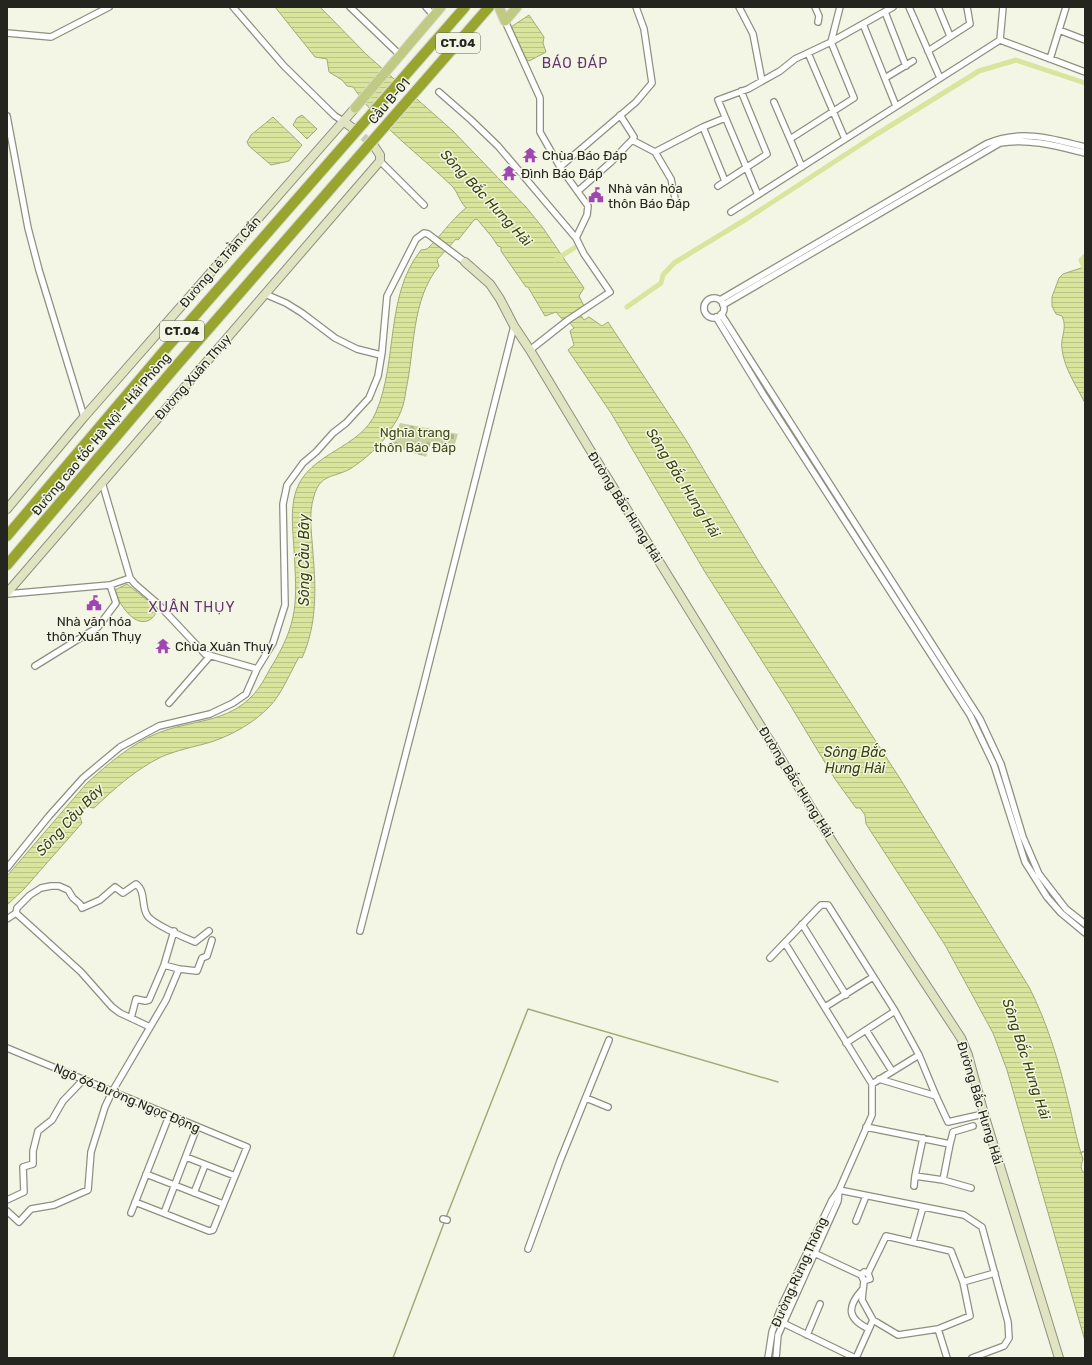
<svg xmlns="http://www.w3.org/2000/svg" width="1092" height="1365" font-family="Rubik,sans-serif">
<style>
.cemetery{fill:url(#cemetery-stones)}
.water{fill:url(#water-rules);stroke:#a2ab77}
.pier{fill:#f3f6e5}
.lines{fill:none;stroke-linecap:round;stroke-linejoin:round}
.stream{stroke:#a2ab77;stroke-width:1.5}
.canal{stroke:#d9e59d;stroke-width:5}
.secondary-tunnel{stroke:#c9ccbd;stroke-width:8;stroke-dasharray:8 4;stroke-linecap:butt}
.street-casing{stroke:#8d9080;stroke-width:8}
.secondary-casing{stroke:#8d9080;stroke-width:10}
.primary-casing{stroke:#d7d8d6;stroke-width:11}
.highway-casing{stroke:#d7d8d6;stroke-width:12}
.street{stroke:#fff;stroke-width:5.5}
.secondary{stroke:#e0e4c1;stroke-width:8}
.primary{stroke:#c1ca82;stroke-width:9}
.highway{stroke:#98a62f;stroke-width:10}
.labels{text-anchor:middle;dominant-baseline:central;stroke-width:3;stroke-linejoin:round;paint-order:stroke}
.shield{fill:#f3f6e5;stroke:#61645a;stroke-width:1}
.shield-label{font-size:12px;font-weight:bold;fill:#23251e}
.street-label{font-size:13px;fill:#23251e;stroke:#f3f6e5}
.poi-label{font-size:13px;fill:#23251e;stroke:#f3f6e5;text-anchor:start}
.park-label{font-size:13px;fill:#424914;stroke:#f3f6e5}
.neighbourhood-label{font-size:14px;letter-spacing:1px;fill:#62366b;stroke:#f3f6e5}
.water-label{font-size:14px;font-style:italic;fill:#3b410a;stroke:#f3f6e5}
</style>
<defs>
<pattern id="cemetery-stones" width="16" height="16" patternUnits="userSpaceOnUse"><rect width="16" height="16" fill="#c9d29f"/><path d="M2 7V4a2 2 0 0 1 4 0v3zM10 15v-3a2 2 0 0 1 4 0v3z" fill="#acb488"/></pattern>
<pattern id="water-rules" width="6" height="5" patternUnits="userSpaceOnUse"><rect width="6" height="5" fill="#d9e59d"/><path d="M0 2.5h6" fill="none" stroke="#bac487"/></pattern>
</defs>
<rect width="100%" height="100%" fill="#f3f6e5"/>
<path class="cemetery" d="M400,423L458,434L454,447L431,442L426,457L389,445Z"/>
<path class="water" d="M275,7H320L367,55L453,131L526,207L543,228L584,288L579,296L584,306L578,311L584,320L589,317L602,326L608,322L686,440L758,560L899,777L1029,987C1047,1022 1059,1062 1068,1100C1073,1119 1076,1139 1083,1159L1081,1166L1082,1171L1085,1173V1341L1007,1070L993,1033L945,945L866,824L865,815L860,808H856L835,779L789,703L705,572L611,413L568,350L574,345L570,331L574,328L566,318L563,320L556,312L545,316L528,287H526L501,251V247L498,246L492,237L477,219L474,220L458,240L456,239L437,260L439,266C411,300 415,349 406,390C405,397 404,404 401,411C399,417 395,423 391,429C383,444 364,460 350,469C333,478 320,474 314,496C308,515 312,534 313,554C316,589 317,625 302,658L299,657C291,671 281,695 270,706C254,723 232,735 211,742C194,747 177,750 161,757C135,770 115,788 94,808L88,807L82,809L80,817L82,823L24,889L7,905V876L87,783C108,764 131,744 158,733C190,720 228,723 253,695C260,688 265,678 270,669C299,622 297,602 294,550C293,531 290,509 296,491C309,452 361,449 376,412C398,361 385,295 421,250L427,249C442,235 449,222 466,208C460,202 458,193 453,187C419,154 380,127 353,87L347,86L342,80L329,72L327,59L315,57Z
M529,15L544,37L543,43L546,52L529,61L526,59L511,27Z
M302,115L317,129L307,139L293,125L297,118Z
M273,117L302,145L289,161L271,165L249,146L247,142L251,135Z
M1084,267L1085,269V403C1077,387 1064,368 1062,349C1060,337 1068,329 1062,316L1056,314L1052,306V297L1059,278L1063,274Z
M127,584L157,608C156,613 155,616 151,619C135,630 118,603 115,590Z"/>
<path class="pier" d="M400,81L414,93L384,127L372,114Z"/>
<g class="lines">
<path class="stream" d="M1080,1153L1085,1151
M393,1358L447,1215L528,1009L778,1082"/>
<path class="canal" d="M555,260L574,248
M1084,267L1081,260L1085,256
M627,307L661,283L663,275L674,263L748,218L877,134L979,71L1016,60L1085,83"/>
<path class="secondary-tunnel" d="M354,129L374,146"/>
<g class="street-casing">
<path id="street" d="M233,7L284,66L335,116L343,121
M350,7L400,55
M426,7L434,16
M739,7L753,34L762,81
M815,7L819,16L818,22
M909,7L940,78
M938,7L950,36
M885,12L906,66
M505,21L540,98V132L560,167L636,102L652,83L644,29L636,7
M863,24L896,106
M1059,30L1085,40
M7,33L51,37L109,7
M1000,40L1003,7
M928,51L970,24L967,7
M808,53L845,139
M1050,59L1066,7
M885,78L913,61
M439,92L471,120L498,146L576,238
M774,102L802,167
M7,116L28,228L39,270L84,417
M790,139L854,98L831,42L840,7
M632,140L655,152L703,127
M655,152L671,179L675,198
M380,161L424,205
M725,181L703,127L725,118
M718,186L767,154L741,91
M578,191L611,162L632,140L634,137L620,115
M758,195L718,100L748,89L780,71L795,59L831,42L893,7
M731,212L1000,40L1085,72
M265,294L286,303L302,313L335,338L357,349L381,355
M704 308a10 10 0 1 1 20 0a10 10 0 1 1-20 0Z
M720,300L986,144C1020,129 1051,138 1085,147
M723,305L1000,143C1029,138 1057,146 1085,153
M721,314L980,719L1001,764L1023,837L1039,874L1066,909L1085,924
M716,317L763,394L970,715L994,765L1025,862L1047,897L1061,913L1085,933
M530,350L568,320L610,292L584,254L576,238L587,215L588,206L560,167
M102,482L130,578
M7,594L110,585L130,578L135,584L157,603L205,654L257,669
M35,666L98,627L116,603L110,585
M169,703L210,656
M7,868L49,816L83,778L120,747L159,726L210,714L233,703L246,694L257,669L273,643L285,605L283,504L287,485L303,463L316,452L333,433L346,423L369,398L378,376L382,352L387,296L416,239L424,233L428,234L465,262
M16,913L81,972L112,1007L120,1013L150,1027
M7,919L16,913L17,908L30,895L41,888L51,886H59L68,890L73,898L80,904L82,908L100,900L115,887L123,893L136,884C146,891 141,906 147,915C151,923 185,938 195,942L209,931
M802,924L846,995
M360,931L424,683L514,326
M785,943L872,1084
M770,958L818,908L821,905H828L895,1011L919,1055L936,1096L879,1079
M164,965L179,969
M825,1007L873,977
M131,1018L136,999L145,1001L149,1000L164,965L174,931
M866,1030L892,1071
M846,1043L895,1011
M7,1048L247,1147L213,1230L209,1231L135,1202
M872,1084L919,1055
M936,1096L948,1122L979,1115
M586,1098L608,1107
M866,1127L950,1144L943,1180L971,1188
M950,1144L953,1132L973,1126
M186,1157L235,1176
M146,1174L223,1204
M915,1176L923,1138
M914,1186L915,1176L943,1180
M839,1190L964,1215L982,1227L1008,1322L1009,1338L1004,1346L972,1358
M194,1193L205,1165
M7,1200L24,1192L23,1167L33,1164V1151L38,1131L52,1120L63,1101L83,1080
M7,1211L19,1222L31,1209L54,1205L88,1190L91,1152L105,1107L112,1092L166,1000L179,969L197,971L202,958L207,956L212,940
M131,1213L169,1116
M164,1213L197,1127
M443,1219L447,1220
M856,1221L866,1196
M913,1242L923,1207
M528,1249L560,1161L609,1040
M812,1252L861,1275
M868,1273L886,1236L951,1251L963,1282L970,1316L938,1329L947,1358
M864,1281L870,1279L868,1273L864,1272L861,1275L864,1281L862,1300L873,1320
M963,1282L995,1273
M862,1290C846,1308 848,1319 869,1329
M783,1323L855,1358
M807,1335L820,1304
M768,1358L772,1332L782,1305L832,1200L839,1190L872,1115V1084
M776,1358L778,1335L838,1201L839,1190
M856,1358L873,1320L898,1335L938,1329"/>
</g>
<g class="secondary-casing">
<path id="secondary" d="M343,121L354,129
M465,262L490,284L500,299L514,326L530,350L589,448L833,843L961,1038L968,1055L984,1114L1059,1358
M7,509L84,417L355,108
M7,593L380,161V155L374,146"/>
</g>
<g class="primary-casing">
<path id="primary" d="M499,7L505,21L517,7
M355,108L441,7"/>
</g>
<g class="highway-casing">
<path id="highway" d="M7,536L163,352L465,7
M7,565L177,365L489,7"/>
</g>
<use href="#street" class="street"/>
<use href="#secondary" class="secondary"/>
<use href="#primary" class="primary"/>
<use href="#highway" class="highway"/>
</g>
<defs>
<g id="temple-bare" transform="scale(1.2)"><path d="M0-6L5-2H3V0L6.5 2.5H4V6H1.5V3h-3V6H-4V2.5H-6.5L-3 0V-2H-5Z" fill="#a046b2" stroke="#f3f6e5" stroke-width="2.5" paint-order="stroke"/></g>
<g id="civic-bare" transform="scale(1.2)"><path d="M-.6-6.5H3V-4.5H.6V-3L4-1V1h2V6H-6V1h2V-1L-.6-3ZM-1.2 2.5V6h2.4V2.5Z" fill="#a046b2" stroke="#f3f6e5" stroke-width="2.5" paint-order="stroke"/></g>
</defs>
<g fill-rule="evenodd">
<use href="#temple-bare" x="530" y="155"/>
<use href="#temple-bare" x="509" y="173"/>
<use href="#civic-bare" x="596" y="195"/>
<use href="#civic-bare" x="94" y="603"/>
<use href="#temple-bare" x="163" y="646"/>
</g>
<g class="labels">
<g class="shield">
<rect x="436" y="33" width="44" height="20" rx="3"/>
<rect x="160" y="321" width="44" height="20" rx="3"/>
</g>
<g class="shield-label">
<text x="458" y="43">CT.04</text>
<text x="182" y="331">CT.04</text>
</g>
<g class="street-label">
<text transform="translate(389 101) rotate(-49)">Cầu B-01</text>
<text transform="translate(220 262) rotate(-49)">Đường Lê Trần Cẩn</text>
<text transform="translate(193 377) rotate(-49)">Đường Xuân Thụy</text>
<text transform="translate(101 434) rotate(-50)">Đường cao tốc Hà Nội – Hải Phòng</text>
<text transform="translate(625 507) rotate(58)">Đường Bắc Hưng Hải</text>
<text transform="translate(796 782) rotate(58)">Đường Bắc Hưng Hải</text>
<text transform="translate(127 1098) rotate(23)">Ngõ 66 Đường Ngọc Động</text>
<text transform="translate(980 1103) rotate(73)">Đường Bắc Hưng Hải</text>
<text transform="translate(799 1272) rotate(-66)">Đường Rừng Thông</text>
</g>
<g class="poi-label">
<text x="542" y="155">Chùa Báo Đáp</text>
<text x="521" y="173">Đình Báo Đáp</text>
<text x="608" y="188">Nhà văn hóa<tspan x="608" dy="15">thôn Báo Đáp</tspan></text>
<text x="94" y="621" text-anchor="middle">Nhà văn hóa<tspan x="94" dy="15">thôn Xuân Thụy</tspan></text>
<text x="175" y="646">Chùa Xuân Thụy</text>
</g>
<g class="park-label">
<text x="415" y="432">Nghĩa trang<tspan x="415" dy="15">thôn Báo Đáp</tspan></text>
</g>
<g class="neighbourhood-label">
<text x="575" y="63">BÁO ĐÁP</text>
<text x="192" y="607">XUÂN THỤY</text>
</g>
<g class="water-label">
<text transform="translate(486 198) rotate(47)">Sông Bắc Hưng Hải</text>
<text transform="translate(683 483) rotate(58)">Sông Bắc Hưng Hải</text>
<text transform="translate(304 560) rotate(-90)">Sông Cầu Bây</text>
<text x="855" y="752">Sông Bắc<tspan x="855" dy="16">Hưng Hải</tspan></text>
<text transform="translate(70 820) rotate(-47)">Sông Cầu Bây</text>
<text transform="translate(1026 1059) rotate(72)">Sông Bắc Hưng Hải</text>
</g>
</g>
<rect width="1092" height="1365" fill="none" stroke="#23251e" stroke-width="16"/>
</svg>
